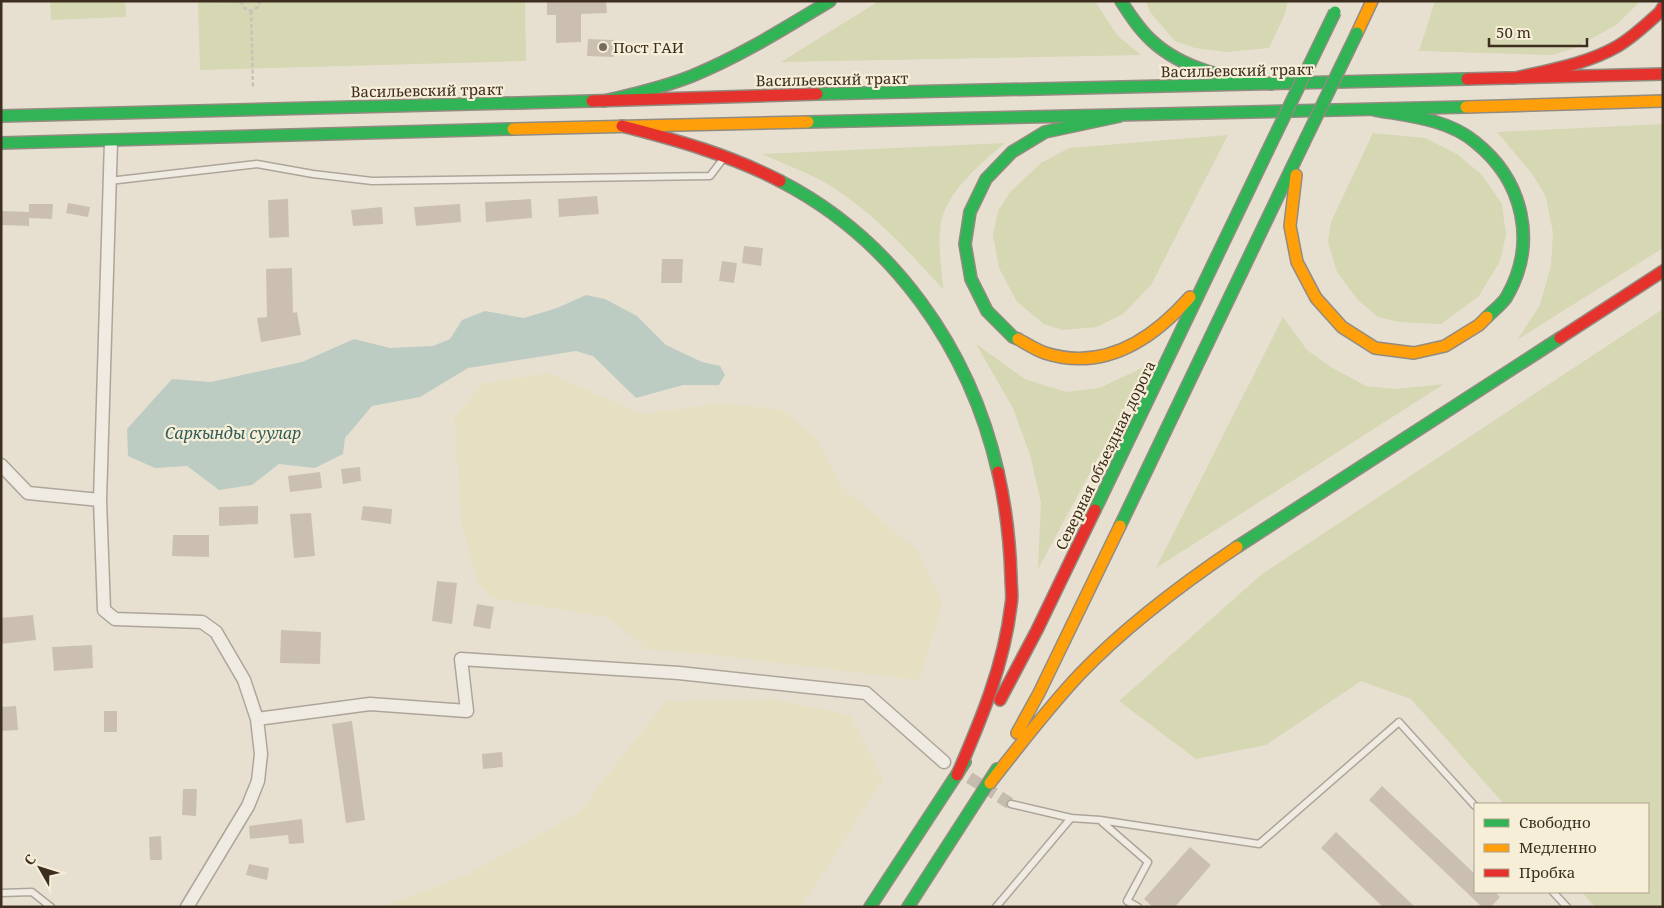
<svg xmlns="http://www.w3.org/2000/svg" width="1664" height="908" font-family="'Noto Serif',serif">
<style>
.farmland{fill:#e6dfc2}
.green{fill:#d6d7b3}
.water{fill:#bcccc2}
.building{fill:#cbbfb2}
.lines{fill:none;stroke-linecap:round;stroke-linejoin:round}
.street-tunnel{stroke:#c5bcae;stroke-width:12;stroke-dasharray:12 6;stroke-linecap:butt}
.lane-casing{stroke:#ada599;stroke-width:9}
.street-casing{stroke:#ada599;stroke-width:15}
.fast-casing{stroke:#928b80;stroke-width:14}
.slow-casing{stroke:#928b80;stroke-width:14}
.jam-casing{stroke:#928b80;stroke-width:14}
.path{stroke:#c8c2b9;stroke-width:2.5;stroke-dasharray:4 2.5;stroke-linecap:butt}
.lane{stroke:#efebe3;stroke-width:6}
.street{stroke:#efebe3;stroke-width:12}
.fast{stroke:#30b455;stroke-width:11}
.slow{stroke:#ff9f0a;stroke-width:11}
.jam{stroke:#e5322d;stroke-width:11}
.fast-bridge-casing{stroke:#928b80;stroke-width:14;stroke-linecap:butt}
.fast-bridge{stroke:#30b455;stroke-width:11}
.poi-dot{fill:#786c5e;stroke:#f7eed8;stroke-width:2}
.labels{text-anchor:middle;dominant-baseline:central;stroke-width:4.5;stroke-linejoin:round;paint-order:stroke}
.poi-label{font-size:15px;fill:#3d2e20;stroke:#f7eed8;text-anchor:start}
.street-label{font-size:15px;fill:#3d2e20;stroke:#f7eed8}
.water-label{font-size:16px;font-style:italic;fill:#2f5d5a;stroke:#f7eed8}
</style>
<rect width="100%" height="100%" fill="#e7e0d1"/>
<path class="farmland" d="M550,373L640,414L725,403L782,410L815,437L842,487L915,548L943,603L918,680L705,654L646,649L608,617L491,598L478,582L462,527L454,418L482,384Z
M771,699L850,715L883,780L801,907H382L464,876L579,813L629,747L667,701Z"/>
<path class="green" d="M50,1H125L126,17L51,20Z
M198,1H525L526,61L200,70Z
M879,1H1095L1117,35L1141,55L781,62Z
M1146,1H1288L1284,16L1269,48L1226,52L1195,48L1175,41L1150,12Z
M1435,1H1641L1616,25L1575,48L1552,55L1419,51Z
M1663,124V248L1517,340L1540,305L1551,266L1553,233L1546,197L1533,175L1497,132Z
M1373,133L1425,138L1457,154L1482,175L1502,204L1506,235L1500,261L1479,296L1441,324L1399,322L1378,317L1357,299L1337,272L1328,242L1331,222Z
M1228,135L1151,285L1123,314L1097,327L1063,330L1044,324L1017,302L999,268L993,235L998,211L1010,192L1041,163L1069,148Z
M1005,143C980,164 942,195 940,230C938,249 942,270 943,289C909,252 875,214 832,187C812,174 784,164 762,154Z
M1663,309V907H1595L1582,892H1648V804H1504L1411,699L1361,681L1266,745L1196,759L1119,701L1262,574Z
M1283,317L1307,350L1331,367L1366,386L1395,389L1444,384L1156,568Z
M976,344L1025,379L1066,392L1100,388L1148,365L1038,569L1041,502L1030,455L1013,408Z"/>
<path class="water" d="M586,295L605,299L637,316L666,345L702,362L720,366L725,375L719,385H683L636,398L593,356L576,351L468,368L420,397L372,406L345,438L343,454L315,468L279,464L252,485L219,490L187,466L155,468L128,456L127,429L172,379L211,382L302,362L354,339L390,348L433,346L450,339L462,320L485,311L524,318L557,308Z"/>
<path class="building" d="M547,1H606L607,13L581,14V42L556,43V15H547Z
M588,39L614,40V57L587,56Z
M597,196L599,214L559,217L558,199Z
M288,199L289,237L269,238L268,200Z
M531,199L532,218L486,222L485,202Z
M68,203L90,207L88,217L66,213Z
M29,204H53L52,219L29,218V226L1,225V211L29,212Z
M460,204L461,222L416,226L414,207Z
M382,207L383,224L353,226L351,210Z
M744,246L763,248L761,266L742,263Z
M662,259H683L682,283H661Z
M722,261L737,263L734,283L719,281Z
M292,268L293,313L297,312L301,335L261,342L257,318L267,317L266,269Z
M360,467L361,481L343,484L341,469Z
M320,472L322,488L290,492L288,476Z
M258,506V524L219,526V507Z
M363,506L392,509L391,524L361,520Z
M311,513L315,556L294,558L290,514Z
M173,535H209V557L172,556Z
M437,581L457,583L452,624L432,621Z
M477,604L494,607L490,629L473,626Z
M33,615L36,640L1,644V618Z
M281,630L321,632L320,664L280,663Z
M92,645L93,668L54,671L52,647Z
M16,706L18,730L1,731V707Z
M104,711H117V732H104Z
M352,721L365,820L346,823L332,724Z
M502,752L503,767L483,769L482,754Z
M1382,786L1475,874V892H1495L1500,897L1491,907H1482L1369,800Z
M183,789H197L196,816L182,815Z
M302,819L304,843L289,844L288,835L250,839L249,826Z
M1336,832L1415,907H1383L1321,848Z
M161,836L162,860H150L149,837Z
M1190,847L1211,865L1175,907H1153L1144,899Z
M249,864L269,868L267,880L246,875Z"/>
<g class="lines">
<path class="street-tunnel" d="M954,768L1011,804"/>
<g class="lane-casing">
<path id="lane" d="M109,181L257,164L313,174L372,181L710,176L723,159
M1011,804L1071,818
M1102,822L1148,862L1127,901L1138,907
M1553,892L1567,907
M1,893L32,892L51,907
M996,907L1071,818L1100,820L1259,844L1399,722L1475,806"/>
</g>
<g class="street-casing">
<path id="street" d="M111,141L100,500L104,610L115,619L202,622L216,632L244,680L257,719L261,754L258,781L248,806L187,907
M1,465L28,493L100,500
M257,719L370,704L467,711L461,659L679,673L866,693L944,762"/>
</g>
<g class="fast-casing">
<path id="fast" d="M1121,1C1130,15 1139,29 1151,40C1184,71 1229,78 1272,84
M817,94L1467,79
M604,101C634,94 664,87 692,76C741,56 785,28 830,1
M1375,110C1408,116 1448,119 1475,142C1524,181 1538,244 1506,298C1501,305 1493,311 1487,317
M1,116L592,101
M808,122L1466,107
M1,143L513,129
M780,181C893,239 970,349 998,472
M1018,339L1013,337L987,311L971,279L965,244L970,212L986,179L1012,152L1045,132L1120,116
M1095,510L1267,152
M1120,526L1294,163
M1237,547L1560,338
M870,907L965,762
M908,907L997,769"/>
</g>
<g class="slow-casing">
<path id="slow" d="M1357,33L1372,1
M1466,107L1663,101
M513,129L808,122
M1296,175L1290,226L1297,262L1316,298L1342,327L1375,348L1414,353L1445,346L1479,325L1487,317
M1018,339C1027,344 1036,350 1045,353C1104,372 1153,339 1190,297
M1017,733L1039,693L1120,526
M990,783C1019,746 1048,708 1080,674C1126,626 1182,584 1237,547"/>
</g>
<g class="jam-casing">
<path id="jam" d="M1515,78C1550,70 1587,64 1618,46C1633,37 1647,24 1660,12L1663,7
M1467,79L1663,74
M592,101L817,94
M622,126C677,140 730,155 780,181
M1560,338L1663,271
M1000,700L1037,630L1095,510
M957,775C981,720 1004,665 1011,605C1013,596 1011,587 1011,578C1010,542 1006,507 998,472"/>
</g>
<path class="path" d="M213,1L241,2
M241,1L244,8L251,11L258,7L260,1
M251,11L253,89"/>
<use href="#lane" class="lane"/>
<use href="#street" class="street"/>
<use href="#fast" class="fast"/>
<use href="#slow" class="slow"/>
<use href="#jam" class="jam"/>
<g class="fast-bridge-casing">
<path id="fast-bridge" d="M1267,152L1335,12
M1294,163L1357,33"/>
</g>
<use href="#fast-bridge" class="fast-bridge"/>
</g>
<circle class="poi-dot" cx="603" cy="47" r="5"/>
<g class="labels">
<g class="poi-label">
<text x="613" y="47">Пост ГАИ</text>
</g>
<g class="street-label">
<text transform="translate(1237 70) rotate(-1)">Васильевский тракт</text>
<text transform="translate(832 79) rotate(-1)">Васильевский тракт</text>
<text transform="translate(427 90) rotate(-1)">Васильевский тракт</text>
<text transform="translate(1105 455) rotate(-64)">Северная объездная дорога</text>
</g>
<g class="water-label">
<text x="233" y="433">Саркынды суулар</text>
</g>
</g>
<rect width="1664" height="908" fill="none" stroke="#3d2e20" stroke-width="5"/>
<rect x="1474" y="803" width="175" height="90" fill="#f7eed8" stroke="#ada18e"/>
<rect x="1484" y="819" width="25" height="8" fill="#30b455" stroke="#ada18e"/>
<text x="1519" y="828" font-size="15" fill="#3d2e20">Свободно</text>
<rect x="1484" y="844" width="25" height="8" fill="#ff9f0a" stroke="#ada18e"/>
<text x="1519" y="853" font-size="15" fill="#3d2e20">Медленно</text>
<rect x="1484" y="869" width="25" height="8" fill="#e5322d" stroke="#ada18e"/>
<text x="1519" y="878" font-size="15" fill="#3d2e20">Пробка</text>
<g transform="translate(40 868) rotate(309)" stroke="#f7eed8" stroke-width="4" paint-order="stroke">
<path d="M0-4L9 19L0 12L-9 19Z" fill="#3d2e20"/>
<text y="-8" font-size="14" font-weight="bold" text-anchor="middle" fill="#3d2e20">С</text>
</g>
<path d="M1489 38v8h98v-8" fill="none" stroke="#3d2e20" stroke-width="2.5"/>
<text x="1496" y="38" font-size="15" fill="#3d2e20" stroke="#f7eed8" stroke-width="4" paint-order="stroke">50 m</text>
</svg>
